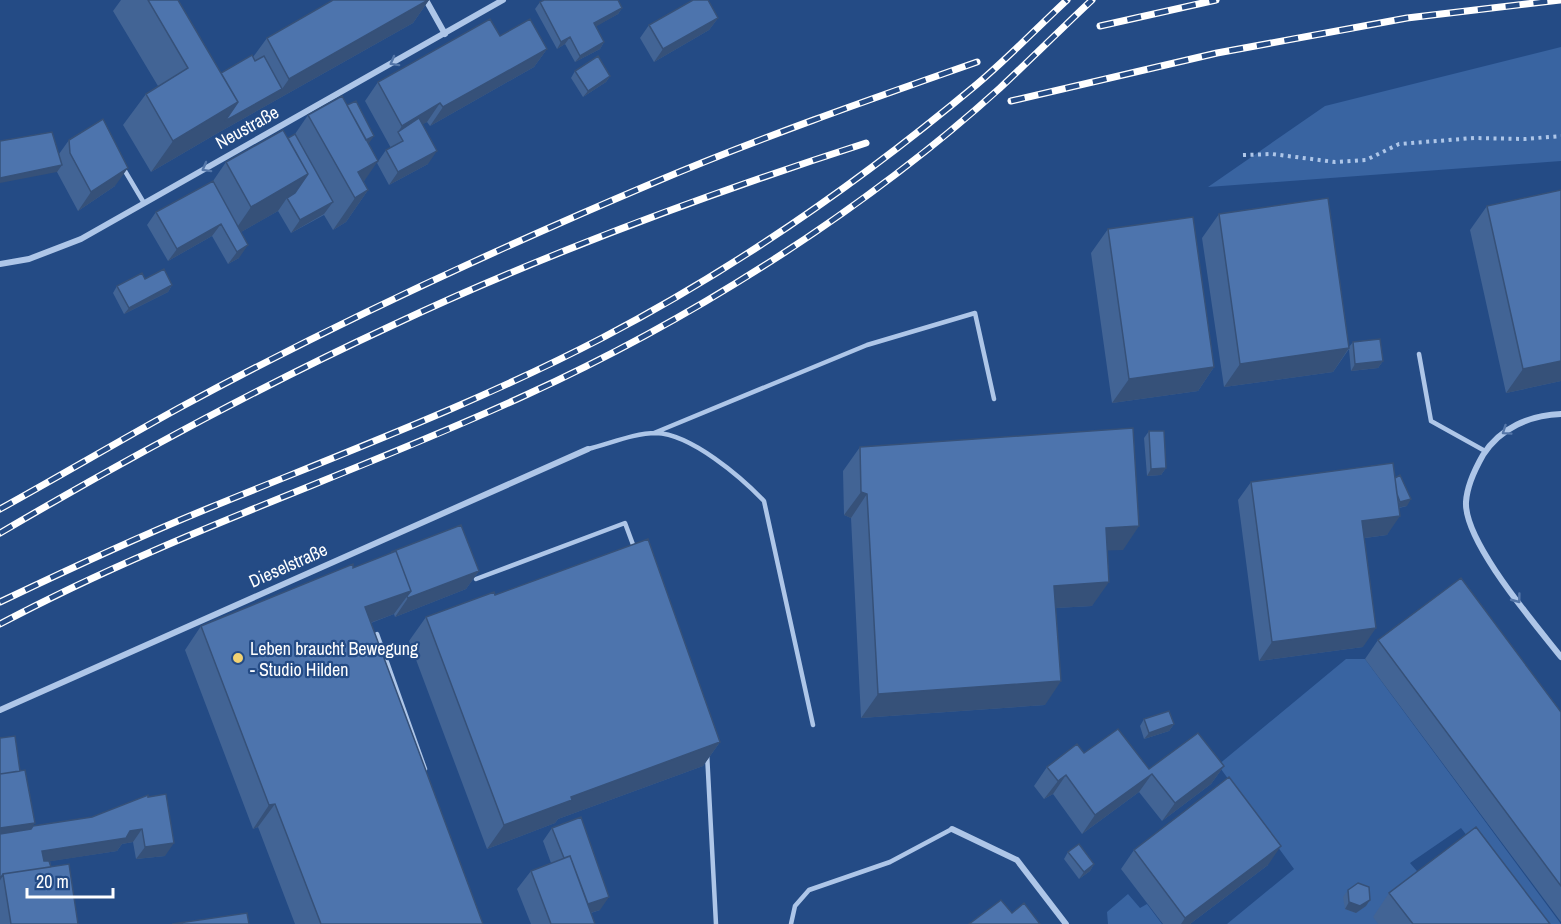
<svg xmlns="http://www.w3.org/2000/svg" width="1561" height="924" font-family="'Archivo Narrow',sans-serif">
<style>
.green{fill:#3964a1}
.lines{fill:none;stroke-linecap:round;stroke-linejoin:round}
.path{stroke:#aec6e8;stroke-width:4;stroke-dasharray:3 4.5;stroke-linecap:butt}
.lane{stroke:#aec6e8;stroke-width:4.5}
.street{stroke:#aec6e8;stroke-width:6}
.rail-casing{stroke:#fff;stroke-width:7}
.rail{stroke:#244b85;stroke-width:4.5;stroke-dasharray:14;stroke-linecap:butt}
.wall{fill:#426495}
.shaded-wall{fill:#365179}
.building{fill:#4d74ad;stroke:#365179;stroke-width:1.5}
.oneway{stroke:#5476a8}
.poi-dot{fill:#f2d272;stroke:#244b85;stroke-width:2}
.labels{text-anchor:middle;dominant-baseline:central;stroke-width:4.5;stroke-linejoin:round;paint-order:stroke}
.street-label{font-size:18px;fill:#fff;stroke:#244b85}
.poi-label{font-size:18px;fill:#fff;stroke:#244b85;text-anchor:start}
</style>
<rect width="100%" height="100%" fill="#244b85"/>
<path class="green" d="M1561,47V161L1208,187L1325,106Z
M1346,659H1365L1561,924H1535L1461,828L1410,863L1423,878L1378,924H1227L1294,869L1218,765Z
M1128,894L1140,908L1147,904L1162,924H1108L1107,912Z"/>
<g class="lines">
<path class="path" d="M1243,155L1272,154L1335,162L1366,160L1399,144L1474,138L1525,139L1561,136"/>
<path class="lane" d="M122,166L144,203
M1419,354L1431,421L1485,451
M654,433L867,345L975,313L994,399
M588,449C609,444 634,433 656,433C691,434 741,477 764,501L813,725
M476,579L625,523L635,550
M377,634L425,769
M707,753L716,924
M791,924L795,906L809,890L890,862L952,829"/>
<path class="street" d="M426,0L445,34
M0,264L29,259L81,239L503,0
M1561,414C1530,415 1500,428 1483,455C1475,469 1467,485 1466,502C1464,542 1536,625 1561,657
M0,710L588,449
M952,829L1017,860L1066,924"/>
<g class="rail-casing">
<path id="rail" d="M1100,26L1216,0
M1011,101L1217,53L1407,18L1560,0
M0,509C60,476 119,441 179,408C332,325 492,251 653,183C759,138 868,100 977,62
M0,533C128,458 259,387 393,325C546,253 705,195 866,143
M0,602C69,569 138,537 209,508C341,454 475,404 602,338C736,268 861,181 976,85C1008,58 1037,28 1067,0
M0,624C169,534 352,475 526,395C691,320 865,210 1000,88C1031,59 1061,29 1092,0"/>
</g>
<use href="#rail" class="rail"/>
</g>
<path class="wall" d="M121,0H178L221,73L253,57L267,38L333,0H429L413,23L216,134L151,172L123,125L146,94L158,86L113,11Z
M540,2L622,8L618,14L596,26L604,42L600,49L575,62L565,44L557,49L535,9Z
M718,18L709,30L654,62L640,38L649,25Z
M500,36L547,49L534,67L430,126L427,122L422,124L428,164L389,185L377,163L386,150L391,148L365,101L378,82Z
M575,71L610,76L606,82L583,97L571,78Z
M308,115L369,144L364,182L368,190L346,222L333,230L324,215L291,233L278,211L241,232L239,258L228,264L212,236L168,261L147,225L156,212L213,181L226,162L288,138L295,134Z
M69,140L115,186L78,211L57,172L59,154Z
M1561,190V381L1506,393L1470,230L1487,206Z
M1219,214L1349,347L1353,342L1383,361L1378,368L1351,371L1349,349L1333,372L1224,387L1202,238Z
M1108,229L1214,367L1198,391L1112,403L1091,253Z
M145,279L172,285L168,292L124,314L113,293L117,286Z
M1149,431L1166,468L1161,475L1147,476L1144,438Z
M860,447L1123,550H1107L1092,606L1056,608L1045,705L861,718L851,518L844,515L843,471Z
M1395,478L1407,506L1399,508L1387,535L1365,538L1363,647L1259,661L1238,500L1251,482Z
M353,568L479,571L466,589L395,617L394,614L371,623L483,924H295L258,827L253,829L185,650L201,626Z
M495,595L720,742L703,766L558,819L555,823L487,849L409,641L426,617Z
M1378,640L1561,712V922L1365,659Z
M1144,719L1174,724L1169,731L1144,739L1140,726Z
M0,738L20,771L33,826L92,817L148,795L165,856L136,859L133,842L122,844L117,851L50,861L51,867L78,924H0Z
M1084,753L1149,769L1224,766L1211,784L1162,821L1139,792L1082,834L1053,794L1044,799L1034,786L1047,767Z
M552,828L600,910L591,913L595,924H531L517,889L531,871L551,863L543,841Z
M1134,850L1268,865L1190,924H1163L1121,869Z
M1068,852L1094,864L1090,871L1079,879L1064,859Z
M1348,890L1366,906L1356,913L1345,909L1343,897Z
M1389,893L1550,924H1378L1373,917Z"/>
<path class="shaded-wall" d="M428,0H429L413,23L216,134L151,172L173,141L238,102L282,89L289,79Z
M622,8L618,14L590,30L594,23Z
M718,18L709,30L654,62L663,49Z
M570,37L565,44L557,49L561,42Z
M604,42L600,49L575,62L580,56Z
M547,49L534,67L430,126L443,107Z
M610,76L606,82L583,97L588,91Z
M440,103L427,122L401,137L398,132L402,126Z
M374,136L365,149L358,145Z
M437,151L428,164L389,185L398,172Z
M378,161L356,193L358,172Z
M62,165L57,172L0,183V178Z
M128,168L115,186L78,211L91,192Z
M308,174L289,202L287,198L278,211L229,239L251,207Z
M368,190L346,222L333,230L355,198Z
M333,202L324,214L291,233L300,220Z
M221,224L212,236L168,261L177,249Z
M248,245L239,258L228,264L237,252Z
M172,285L168,292L124,314L129,308Z
M1349,348L1333,372L1224,387L1240,364Z
M1383,361L1378,368L1351,371L1355,364Z
M1561,361V381L1506,393L1523,369Z
M1214,367L1198,391L1112,403L1129,379Z
M1166,468L1161,475L1147,476L1151,469Z
M861,492L867,494L851,518L844,515Z
M1411,499L1407,506L1396,508L1400,502Z
M1400,516L1387,535L1349,540L1362,521Z
M1139,526L1123,550L1089,551L1106,528Z
M479,571L466,589L395,617L408,598Z
M1109,582L1092,606L1038,609L1054,586Z
M411,591L394,614L348,631L365,607Z
M1376,628L1363,647L1259,661L1272,642Z
M1061,681L1045,705L861,718L878,694Z
M1174,724L1169,731L1144,739L1149,733Z
M720,742L703,766L558,819L555,823L487,849L504,825L571,797Z
M1224,766L1211,784L1162,821L1175,803Z
M1152,774L1139,792L1082,834L1095,815Z
M1066,775L1053,794L1044,799L1058,781Z
M275,804L258,827L253,829L269,805Z
M35,823L22,842L0,845V828Z
M142,829L133,842L122,844L117,851L33,864L42,851L130,831Z
M174,843L165,856L136,859L145,847Z
M1281,846L1268,865L1190,924H1181L1185,918Z
M1094,864L1090,871L1079,879L1084,872Z
M609,897L600,910L573,918L582,906Z
M1370,900L1366,906L1356,913L1345,909L1349,902Z"/>
<path class="building" d="M148,0H178L238,102L173,141L146,94L188,68Z
M333,0H428L289,79L267,38Z
M544,0H618L622,8L594,23L604,42L580,56L570,37L561,42L540,2Z
M693,0H708L718,18L663,49L649,25Z
M490,19L500,36L530,19L547,49L443,107L440,103L402,126L378,82Z
M252,55L255,61L264,56L282,89L225,121L238,102L221,73Z
M598,56L610,76L588,91L575,71Z
M342,96L378,161L358,172L368,190L355,198L308,115Z
M356,101L374,136L366,140L347,105Z
M419,118L437,151L398,172L386,150L403,141L398,132Z
M103,119L128,168L91,192L70,153L69,140Z
M283,130L308,174L251,207L226,162Z
M52,132L62,165L0,178V141Z
M295,134L333,202L300,220L287,198L295,193L308,174L288,138Z
M213,181L248,245L237,252L221,224L177,249L156,212Z
M1561,190V361L1523,369L1487,206Z
M1328,198L1349,348L1240,364L1219,214Z
M1193,217L1214,367L1129,379L1108,229Z
M164,269L172,285L129,308L117,286L142,273L145,279Z
M1380,339L1383,361L1355,364L1353,342Z
M1133,428L1139,526L1106,528L1109,582L1054,586L1061,681L878,694L867,494L861,492L860,447Z
M1149,431H1164L1166,468L1151,469Z
M1393,463L1400,516L1362,521L1376,628L1272,642L1251,482Z
M1400,475L1411,499L1400,502L1397,494L1395,478Z
M461,525L479,571L408,598L407,596L411,591L396,551L391,552Z
M648,539L720,742L571,797L572,800L504,825L426,617L494,592L495,595Z
M396,551L411,591L365,607L483,924H321L275,804L269,805L201,626L353,564V568Z
M1461,578L1561,712V886L1378,640Z
M1169,711L1174,724L1149,733L1144,719Z
M1118,729L1149,769L1198,733L1224,766L1175,803L1152,774L1095,815L1066,775L1058,781L1047,767L1077,744L1084,753Z
M15,736L20,771L0,774V738Z
M25,770L35,823L0,828V774Z
M1229,777L1281,846L1185,918L1134,850Z
M166,794L174,843L145,847L142,829L130,831L126,838L42,851L44,861H49L51,867L3,874L0,879V834L31,829L33,826L92,817L148,795V797Z
M581,817L609,897L588,904L570,856L564,858L552,828Z
M1476,827L1550,924H1413L1389,893Z
M1079,844L1094,864L1084,872L1068,852Z
M570,856L595,924H551L531,871Z
M69,864L78,924H11L3,874Z
M1358,883L1369,887L1370,900L1360,906L1349,902L1348,890Z
M1001,900L1012,913L1024,903L1040,924H969Z
M247,913L249,924H172Z"/>
<defs><path id="oneway-chevron" d="M-2-3.5L2.5 0L-2 3.5" fill="none" stroke-width="1.6" stroke-linecap="round" stroke-linejoin="round" transform="scale(1.5)"/></defs>
<g class="oneway">
<use href="#oneway-chevron" transform="translate(394 62) rotate(151)"/>
<use href="#oneway-chevron" transform="translate(206 168) rotate(151)"/>
<use href="#oneway-chevron" transform="translate(1506 431) rotate(146)"/>
<use href="#oneway-chevron" transform="translate(1517 599) rotate(53)"/>
</g>
<circle class="poi-dot" cx="238" cy="658" r="6"/>
<g class="labels">
<g class="street-label">
<text transform="translate(247 127) rotate(-29)">Neustraße</text>
<text transform="translate(288 565) rotate(-24)">Dieselstraße</text>
</g>
<g class="poi-label">
<text x="250" y="648">Leben braucht Bewegung<tspan x="250" dy="21">- Studio Hilden</tspan></text>
</g>
</g>
<path d="M27 888v9h86v-9" fill="none" stroke="#ffffff" stroke-width="3"/>
<text x="36" y="888" font-size="18" fill="#ffffff" stroke="#244b85" stroke-width="4.5" paint-order="stroke">20 m</text>
</svg>
